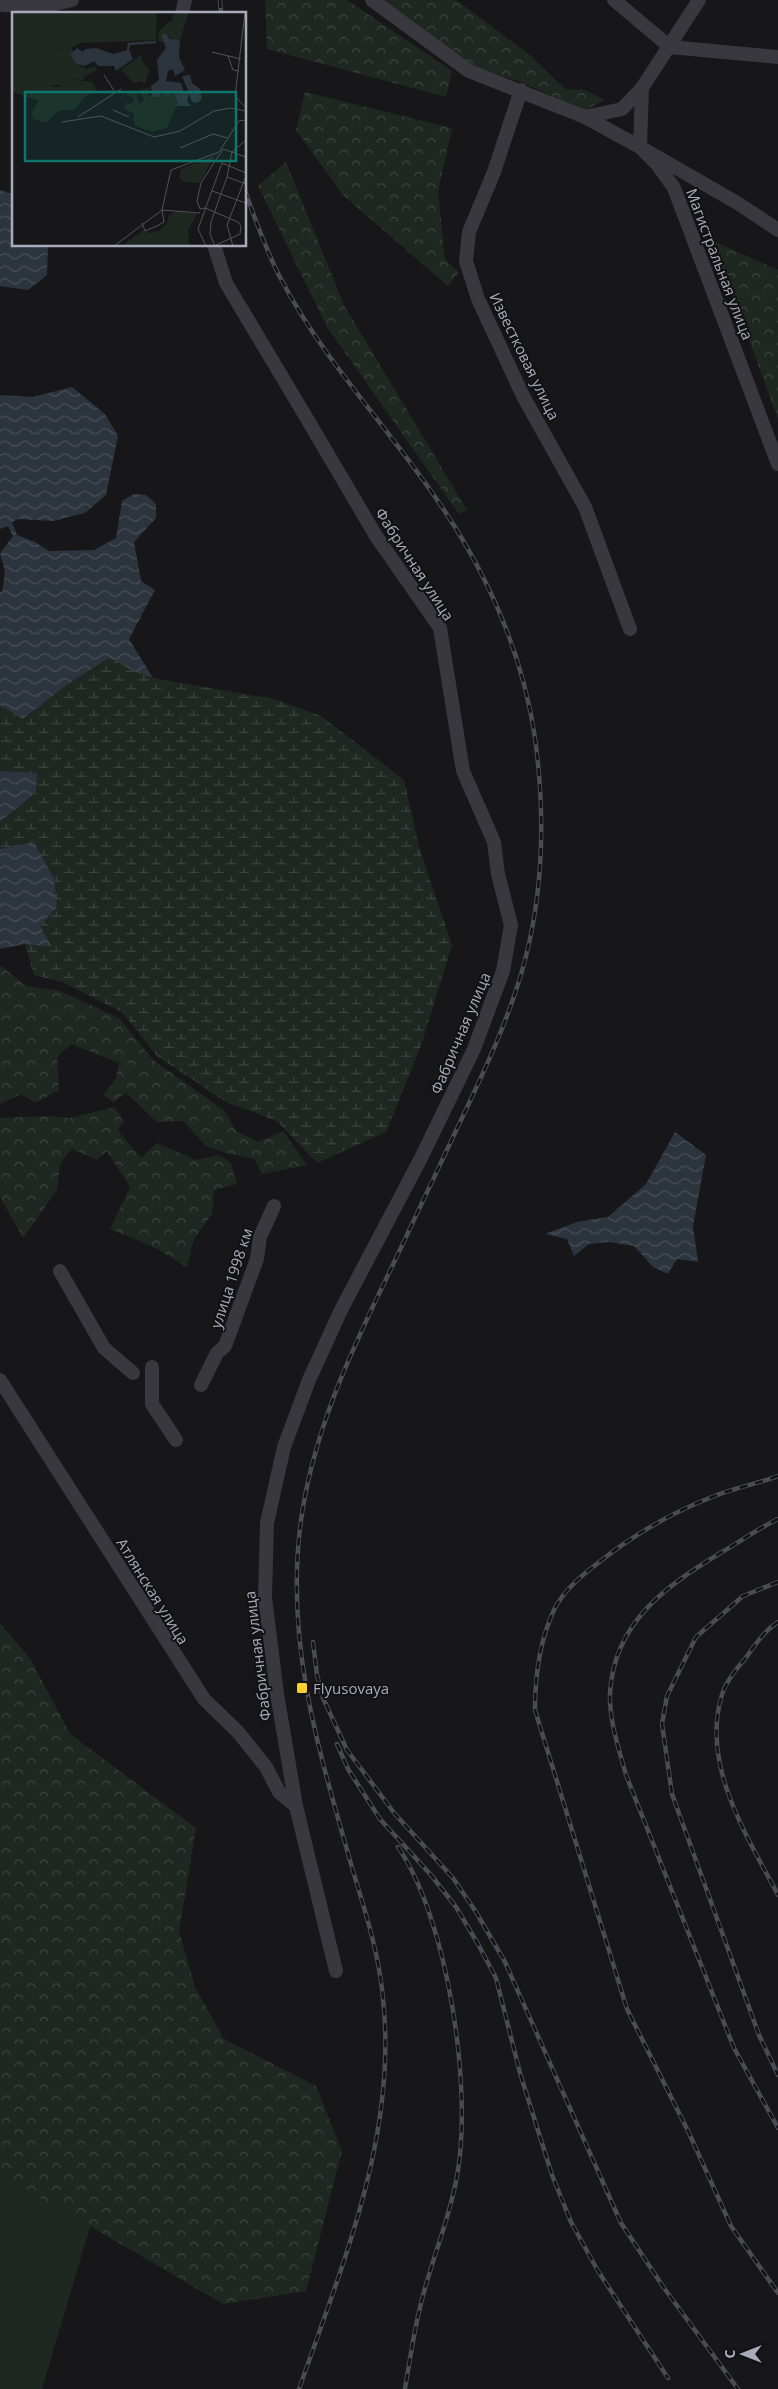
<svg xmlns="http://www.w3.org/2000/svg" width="778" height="2389" font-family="'Open Sans',sans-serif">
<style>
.green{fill:#1e2821}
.forest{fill:url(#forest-crowns)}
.wetland{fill:url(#wetland-marsh)}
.water{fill:url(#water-waves)}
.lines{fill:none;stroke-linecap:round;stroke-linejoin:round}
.minor{stroke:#38383e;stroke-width:14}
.rail-casing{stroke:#4a4c54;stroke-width:4.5}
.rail{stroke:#121214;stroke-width:2.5;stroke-dasharray:8;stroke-linecap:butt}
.poi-dot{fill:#fed02a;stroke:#121214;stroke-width:2}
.labels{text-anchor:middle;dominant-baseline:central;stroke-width:4;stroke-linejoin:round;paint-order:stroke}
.street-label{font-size:15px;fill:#a8abba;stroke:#121214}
.poi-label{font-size:15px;fill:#a8abba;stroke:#121214;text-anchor:start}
.inset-river{fill:none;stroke:#2c343e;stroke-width:2.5}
.inset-road{fill:none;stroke:#515259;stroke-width:1}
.view{fill:#0f766e;fill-opacity:0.15;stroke:#0f766e;stroke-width:2.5}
.inset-edge{fill:none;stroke:#a8abba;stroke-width:2.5}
</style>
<defs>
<pattern id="forest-crowns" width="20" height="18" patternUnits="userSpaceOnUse" patternTransform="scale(1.25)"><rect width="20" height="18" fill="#1e2821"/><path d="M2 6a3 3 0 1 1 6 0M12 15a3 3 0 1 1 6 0" fill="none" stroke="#3c443f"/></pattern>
<pattern id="wetland-marsh" width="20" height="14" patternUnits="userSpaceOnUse" patternTransform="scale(1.25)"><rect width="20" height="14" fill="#1e2821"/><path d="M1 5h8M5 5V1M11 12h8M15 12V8" fill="none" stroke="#3c443f"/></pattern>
<pattern id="water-waves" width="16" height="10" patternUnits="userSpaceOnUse" patternTransform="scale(1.25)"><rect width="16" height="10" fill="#2c343e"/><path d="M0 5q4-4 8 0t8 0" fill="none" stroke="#484f58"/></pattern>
</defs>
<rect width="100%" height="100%" fill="#171719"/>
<path class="green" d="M0,2171L93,2217L42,2389H0Z"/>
<path class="forest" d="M265,0H347L452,71L446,97L267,49Z
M379,0H456L530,55L565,89L585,90L605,100L583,111L524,83L469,65Z
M305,92L452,128L438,192L445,260L459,272L448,286L343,195L296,130Z
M286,162L344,305L467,510L459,514L327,327L258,186Z
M713,241L778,270V419Z
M0,965L26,986L60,991L119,1018L153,1060L225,1111L236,1131L258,1142L283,1131L307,1165L262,1174L254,1159L226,1153L206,1146L183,1121L157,1122L126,1093L113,1102L103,1095L116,1079L119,1063L71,1044L57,1057L59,1090L35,1103L21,1094L0,1104Z
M115,1107L123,1121L118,1131L141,1158L157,1143L196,1160L219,1155L231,1163L237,1184L214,1190L212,1214L194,1239L187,1267L156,1248L110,1229L130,1187L107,1151L97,1160L72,1149L60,1164L57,1190L23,1238L0,1197V1118L50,1116L70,1118Z
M0,1623L31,1660L70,1734L196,1828L179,1931L195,1987L224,2039L316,2086L342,2151L306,2291L223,2304L80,2220L0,2176Z"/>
<path class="wetland" d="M110,658L138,673L153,678L274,699L321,716L404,780L419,847L452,945L421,1046L386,1132L317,1163L277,1121L226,1102L157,1056L122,1012L62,982L34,975L25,944L51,947L40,926L57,907L34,842L0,849V822L36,773L0,771V705L24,719L68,684Z"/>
<path class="water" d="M0,190L14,195V245H48L47,275L28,290L0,286Z
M72,387L105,414L118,436L106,495L85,513L53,521L18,519L12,522L17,535L35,542L49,551L94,550L116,538L122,501L134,494L146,495L156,504V518L134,542L141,581L155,590L129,639L153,678L138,673L109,658L68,684L23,719L0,705V592H2L5,572L0,553L13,536L8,526L0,529V395L33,397Z
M0,771L37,773L36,792L0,822V824Z
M34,842L54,879L57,907L40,926L52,947L25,944L0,949V849Z
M675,1132L706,1155L693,1226L698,1262L677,1259L668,1274L653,1267L634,1246L609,1242L589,1244L574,1256L567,1239L545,1234L577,1222L608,1217L646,1184Z"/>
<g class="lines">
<path class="minor" d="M372,0L469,71L585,117L640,147L657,164L674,188L778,464
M614,0L670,47
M699,0L642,88L640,147L739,204L778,230
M0,5L42,7L72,0
M182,14L185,0
M670,47L778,57
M521,90L494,172L469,232L466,261L478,299L523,396L585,507L630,629
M585,117L622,109L642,88
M214,245L226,283L306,417L376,536L440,628L463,771L494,842L498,874L511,925L503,971L474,1049L421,1158L341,1310L309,1380L284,1447L267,1523L265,1597L277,1694L296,1806L336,1971
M60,1271L104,1348L133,1373
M152,1367V1404L176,1440
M0,1380L204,1699L238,1732L266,1767L279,1792L296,1806
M201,1385L217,1353L225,1346L257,1259L260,1237L274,1206"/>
<g class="rail-casing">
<path id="rail" d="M220,0L221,14
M245,191C256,221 266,251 281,279C324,362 392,431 444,510C489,578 523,656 535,738C545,812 544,887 525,960C509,1021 481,1078 454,1135C432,1181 411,1227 389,1273C349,1355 311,1437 300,1528C286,1647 319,1751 351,1864C363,1905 377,1946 382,1989C400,2129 344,2260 299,2389
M778,1476C757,1484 734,1488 712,1497C671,1513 633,1535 598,1563C581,1576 563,1591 554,1610C539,1642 535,1676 535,1710L627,2009L689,2133L731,2226L778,2293
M778,1519C759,1528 741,1541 722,1552C666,1586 614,1622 610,1693C609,1721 619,1749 626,1775L734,2048L778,2128
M778,1582L743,1596L696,1637L667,1696L662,1724L672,1794L759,2035L778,2075
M778,1622C764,1631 755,1645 745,1659C736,1669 724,1685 721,1698C702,1767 747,1836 778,1895
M313,1642L317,1675L323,1698L347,1750L395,1814L453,1878L476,1912L505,1962L621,2223L664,2288L738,2389
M337,1744L348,1769L380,1819L431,1875L456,1907L478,1944L496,1978L520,2073L552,2175L571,2222L598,2271L668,2378
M398,1847C448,1920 473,2089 457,2176C451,2211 438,2244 428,2278C417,2313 411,2352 405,2389"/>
</g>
<use href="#rail" class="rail"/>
</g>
<rect class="poi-dot" x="296" y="1682" width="12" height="12" rx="2.5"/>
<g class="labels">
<g class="street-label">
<text transform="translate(720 264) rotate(69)">Магистральная улица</text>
<text transform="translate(525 356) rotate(64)">Известковая улица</text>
<text transform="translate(415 564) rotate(57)">Фабричная улица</text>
<text transform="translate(460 1033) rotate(-67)">Фабричная улица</text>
<text transform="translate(231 1278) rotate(-72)">улица 1998 км</text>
<text transform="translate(153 1591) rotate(58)">Атлянская улица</text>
<text transform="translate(257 1656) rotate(-97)">Фабричная улица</text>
</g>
<g class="poi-label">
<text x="313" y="1688">Flyusovaya</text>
</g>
</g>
<g transform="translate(12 12)">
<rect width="234" height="234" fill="#171719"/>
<path d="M45,40L74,61L71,68L55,67L52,73H41L28,89L0,80V67L12,54L25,51Z" fill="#1e2821"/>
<path d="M32,35L54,38L60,35L65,52L75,57L83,54L85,58L73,64L45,40L31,52L12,54L0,67V53L15,44L17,39ZM129,43L131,51L138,58L133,72L128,69L122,71L109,58ZM55,67L80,70L85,77L71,87L62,98H48L34,111L21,107L20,100L35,74L47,75ZM138,75L134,91L121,108L122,101L112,97L115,90L119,92L122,87L114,82L125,80L126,90L130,91L132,87L126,79ZM203,143L188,171L172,170L167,165L169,157ZM164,199L185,202L176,217L177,234H110L132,218L136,221L147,219L155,211L157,203Z" fill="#1e2821"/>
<path d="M0,0H145L144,28L68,31L54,38L32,35L17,39L15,44L0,53ZM166,0H176V3L168,28L162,29L154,21L151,30L146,29L147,19L158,9L160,10L161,3ZM159,78L166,90L155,116L140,120L124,114L121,108L138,83L149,80L156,83Z" fill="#1e2821"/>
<path d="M154,21L158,27L168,28L167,45L173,58L163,64L161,57L156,59L154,69L169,71L172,80L177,81L170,64L178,63L180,71L188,77L190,87L185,91L180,90L177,82L175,89L179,94H164L166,90L160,78L156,84L149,80L146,85H140L139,74L147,68L145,48L154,36L149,23ZM65,36L71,40L73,37L84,36L101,42L117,38L121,47L104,59L102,54H86L82,49L73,54L65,52L58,43Z" fill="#2c343e"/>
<path class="inset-river" d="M116,39L117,32L144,30"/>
<path class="inset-road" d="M233,0L223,84L234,96M200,40L229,47M216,44L221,58L227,59M92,63L103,80M101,98L117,105M66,105L109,77M50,110L89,104L142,125L168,119L202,99L218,96L234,99M168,136L201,122L216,126M220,140L234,128M215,165L234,172M200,179L234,191M193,196L188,197L185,189L189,171L211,137L234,145M193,196L226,210L229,214L228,222L202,234M130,211L133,219L145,214L152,210L150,198L188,201M102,234L150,198L159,158L207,140L227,109L234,108M194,234L186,217L210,151L234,161M203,234L198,222L199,210L215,165L220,140M221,234L215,213L234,164"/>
<path class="view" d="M13,80H224V149H13Z"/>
<rect width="234" height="234" class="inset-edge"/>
</g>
<g transform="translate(743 2354) rotate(270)" stroke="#121214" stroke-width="4" paint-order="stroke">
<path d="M0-4L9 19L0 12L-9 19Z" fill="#a8abba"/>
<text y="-8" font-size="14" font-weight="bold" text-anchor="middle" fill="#a8abba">С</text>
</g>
</svg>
